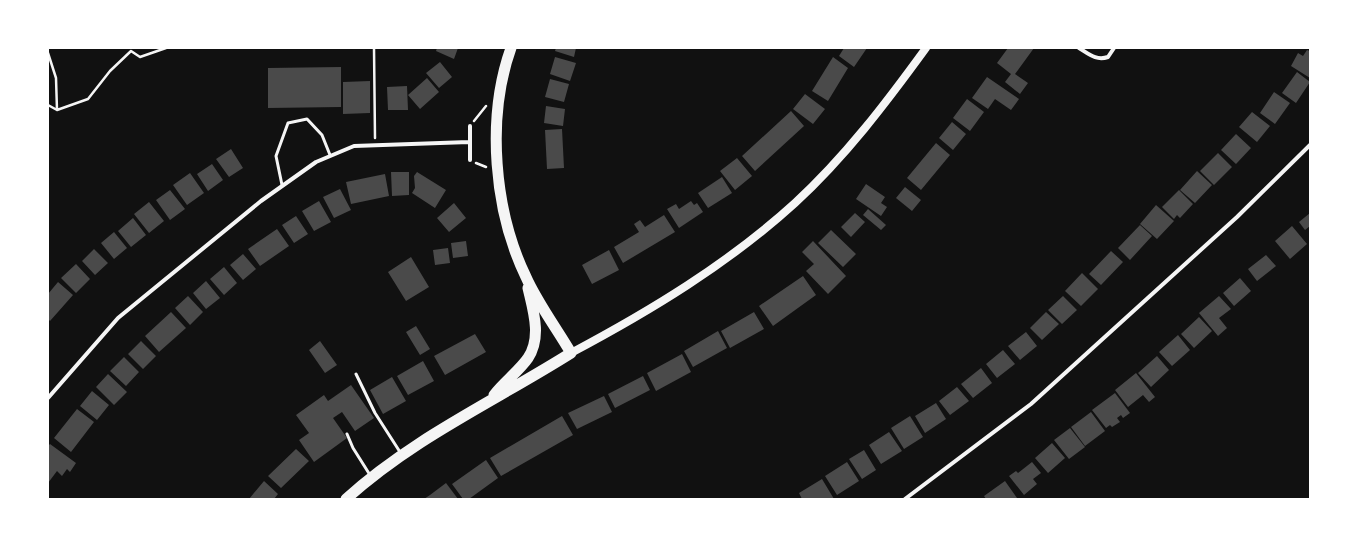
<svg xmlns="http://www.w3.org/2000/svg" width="1358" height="547" font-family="Commissioner,sans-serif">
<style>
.building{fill:#4a4a4a}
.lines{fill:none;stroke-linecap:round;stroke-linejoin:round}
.path{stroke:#f5f5f5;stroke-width:2.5}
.service{stroke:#f5f5f5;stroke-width:3}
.minor{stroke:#f5f5f5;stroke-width:4}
.secondary{stroke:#f5f5f5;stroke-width:8}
.trunk{stroke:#f5f5f5;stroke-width:11}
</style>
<rect width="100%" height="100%" fill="#111"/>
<path class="building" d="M437,48H458L454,59L436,51Z
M556,48H576L574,57L555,51Z
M844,48H867L854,67L839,56Z
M1008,48H1034L1015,74L1028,83L1020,94L1005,82L1011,74L997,63Z
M1307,50L1310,51V78L1291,66L1298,53L1303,56Z
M555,57L576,63L570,81L550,74Z
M833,57L848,68L828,101L812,91Z
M440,62L452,77L439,88L426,73Z
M341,67V107L268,108V68Z
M1297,72L1310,82L1296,103L1282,93Z
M987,77L1019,99L1011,110L995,99L988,109L972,98Z
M427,78L439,92L420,109L408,95Z
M550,79L569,84L564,102L545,97Z
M370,81V113L343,114V82Z
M407,86L408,110H388L387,87Z
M1274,92L1290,103L1275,124L1260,113Z
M805,94L825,109L813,124L793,109Z
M967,99L984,112L970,131L953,118Z
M546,106L565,109L563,126L544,123Z
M791,111L804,126L755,171L742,156Z
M1252,112L1270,126L1257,142L1239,127Z
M952,122L966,134L953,150L939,138Z
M562,129L564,168L547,169L545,130Z
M1236,134L1251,148L1236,164L1221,150Z
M936,143L950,155L921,190L907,178Z
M231,149L243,168L229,177L216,159Z
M1218,153L1232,167L1214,185L1200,171Z
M737,158L752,176L735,190L720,171Z
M212,164L223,180L208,191L197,174Z
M1197,171L1212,185L1195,203L1180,190Z
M391,172H409V195L392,196Z
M417,172L446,190L435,208L412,193L415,188L414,176Z
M190,173L204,193L187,205L173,185Z
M385,174L389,196L351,204L346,182Z
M722,177L732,193L708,208L698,193Z
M866,184L885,197L881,203L887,207L881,216L856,199Z
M905,187L921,200L912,211L896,198Z
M340,189L351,210L334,218L323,197Z
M170,190L185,209L170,220L156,200Z
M1179,190L1193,204L1180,218L1177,215L1174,219L1162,207Z
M319,201L331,222L314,231L302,211Z
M691,201L694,205L697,203L703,212L679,228L667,209L676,204L679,209Z
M149,202L164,221L149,233L134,214Z
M454,203L466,218L449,232L437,218Z
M1156,205L1174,221L1157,239L1140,224Z
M868,209L886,225L881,230L863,215Z
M855,213L865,222L851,237L841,227Z
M1310,213V226L1305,230L1299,222Z
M664,215L675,232L623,263L614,247L639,232L634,224L640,220L645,227Z
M296,216L308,234L294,243L282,225Z
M133,218L146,235L131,247L118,231Z
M1140,225L1152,236L1130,260L1118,248Z
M1292,226L1307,244L1290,259L1275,241Z
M277,229L289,246L260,266L248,249Z
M831,230L856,254L843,267L818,243Z
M114,232L127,248L114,259L101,243Z
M466,241L468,256L453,258L451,243Z
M813,241L846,276L828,294L806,271L814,264L802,252Z
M448,248L450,263L435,265L433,250Z
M94,249L108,263L95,275L82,261Z
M609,250L619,270L592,284L582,265Z
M1111,251L1123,262L1101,285L1089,274Z
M243,254L256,269L243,280L230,265Z
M1266,255L1276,266L1257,281L1248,269Z
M411,257L429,287L406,301L388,272Z
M76,264L90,279L76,293L61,278Z
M224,267L237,283L224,295L210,279Z
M1082,273L1098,289L1081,306L1065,291Z
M803,276L816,295L773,326L759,306Z
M1240,278L1251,291L1234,306L1223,293Z
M206,281L220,298L206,309L193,293Z
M58,282L73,295L50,321L48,319V294Z
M188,296L203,312L190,325L175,308Z
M1063,296L1077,310L1062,324L1048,310Z
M1219,296L1231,309L1219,318L1227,328L1218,336L1199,313Z
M171,312L186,328L159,352L145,336Z
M754,312L764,329L730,348L721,331Z
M1046,312L1059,324L1042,340L1030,328Z
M1199,317L1212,331L1194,348L1181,334Z
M416,326L430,349L420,355L406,332Z
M718,331L727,348L693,367L684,351Z
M1026,332L1037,346L1020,360L1008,346Z
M475,334L486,352L445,375L434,356Z
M1178,335L1190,350L1172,366L1159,352Z
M141,341L156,356L143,369L128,354Z
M320,341L337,365L325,373L309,350Z
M1003,350L1015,364L997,378L986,364Z
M682,354L691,372L656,391L647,373Z
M1157,356L1169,370L1151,387L1138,373Z
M124,357L139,372L126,386L110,371Z
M423,361L434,381L408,395L397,376Z
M981,368L992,383L973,398L961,384Z
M1136,373L1155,397L1149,402L1143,395L1128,407L1115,390Z
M108,374L127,392L114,405L96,387Z
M643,376L650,390L615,408L608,394Z
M392,377L406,401L383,414L370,390Z
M351,385L374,418L355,431L342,412L333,418L347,438L314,462L299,440L309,433L296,415L324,395L328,401Z
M957,387L969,401L950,415L939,401Z
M92,391L109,405L97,420L80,406Z
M1115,393L1130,413L1123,418L1121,415L1117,418L1120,422L1112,427L1110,425L1106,428L1092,410Z
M604,396L612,412L577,429L568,413Z
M936,403L946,419L925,433L915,416Z
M77,409L94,422L71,452L54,438Z
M1091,412L1105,431L1085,446L1071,427Z
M562,416L573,435L501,476L490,458Z
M910,416L923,437L904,449L891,428Z
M1070,428L1085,447L1069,459L1054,440Z
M889,432L902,451L881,464L869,445Z
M1052,443L1065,458L1048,473L1035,458Z
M50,444L76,463L70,472L67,469L62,476L57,471L48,483V446Z
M296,449L309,461L281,488L268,476Z
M864,450L876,470L862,479L849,459Z
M486,460L498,478L469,499H463L452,484Z
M847,462L859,481L837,495L825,476Z
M1032,462L1041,473L1033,479L1037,484L1024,495L1009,476L1016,471L1018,473Z
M822,479L834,499H802L799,493Z
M264,481L278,494L274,499H249Z
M1005,481L1017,498L986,499L984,496Z
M446,483L458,499H424L430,495Z"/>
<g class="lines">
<path class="path" d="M374,48L375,138
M48,53L56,78L57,110L88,99L110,71L131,51L140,57L166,48
M48,105L57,110
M474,121L486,106
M476,163L486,167"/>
<path class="service" d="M282,185L276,156L288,123L307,119L322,135L330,155
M356,374L375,413L400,452
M347,434L353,448L370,475"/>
<path class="minor" d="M1079,48C1089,54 1096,61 1108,57L1114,48
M470,126V160
M48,398L118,318L261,201L316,162L354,146L469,142
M905,499L1031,404L1237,217L1310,145"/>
<path class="secondary" d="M571,353C650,311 728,264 795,203C845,157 886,103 926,48"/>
<path class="trunk" d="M494,395C504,382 519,371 528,358C542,337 533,310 528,288
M346,499C413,438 495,401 571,353C557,329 537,302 526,277C494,211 486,118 511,48"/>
</g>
<rect width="1358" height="547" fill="none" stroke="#ffffff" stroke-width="98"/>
</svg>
